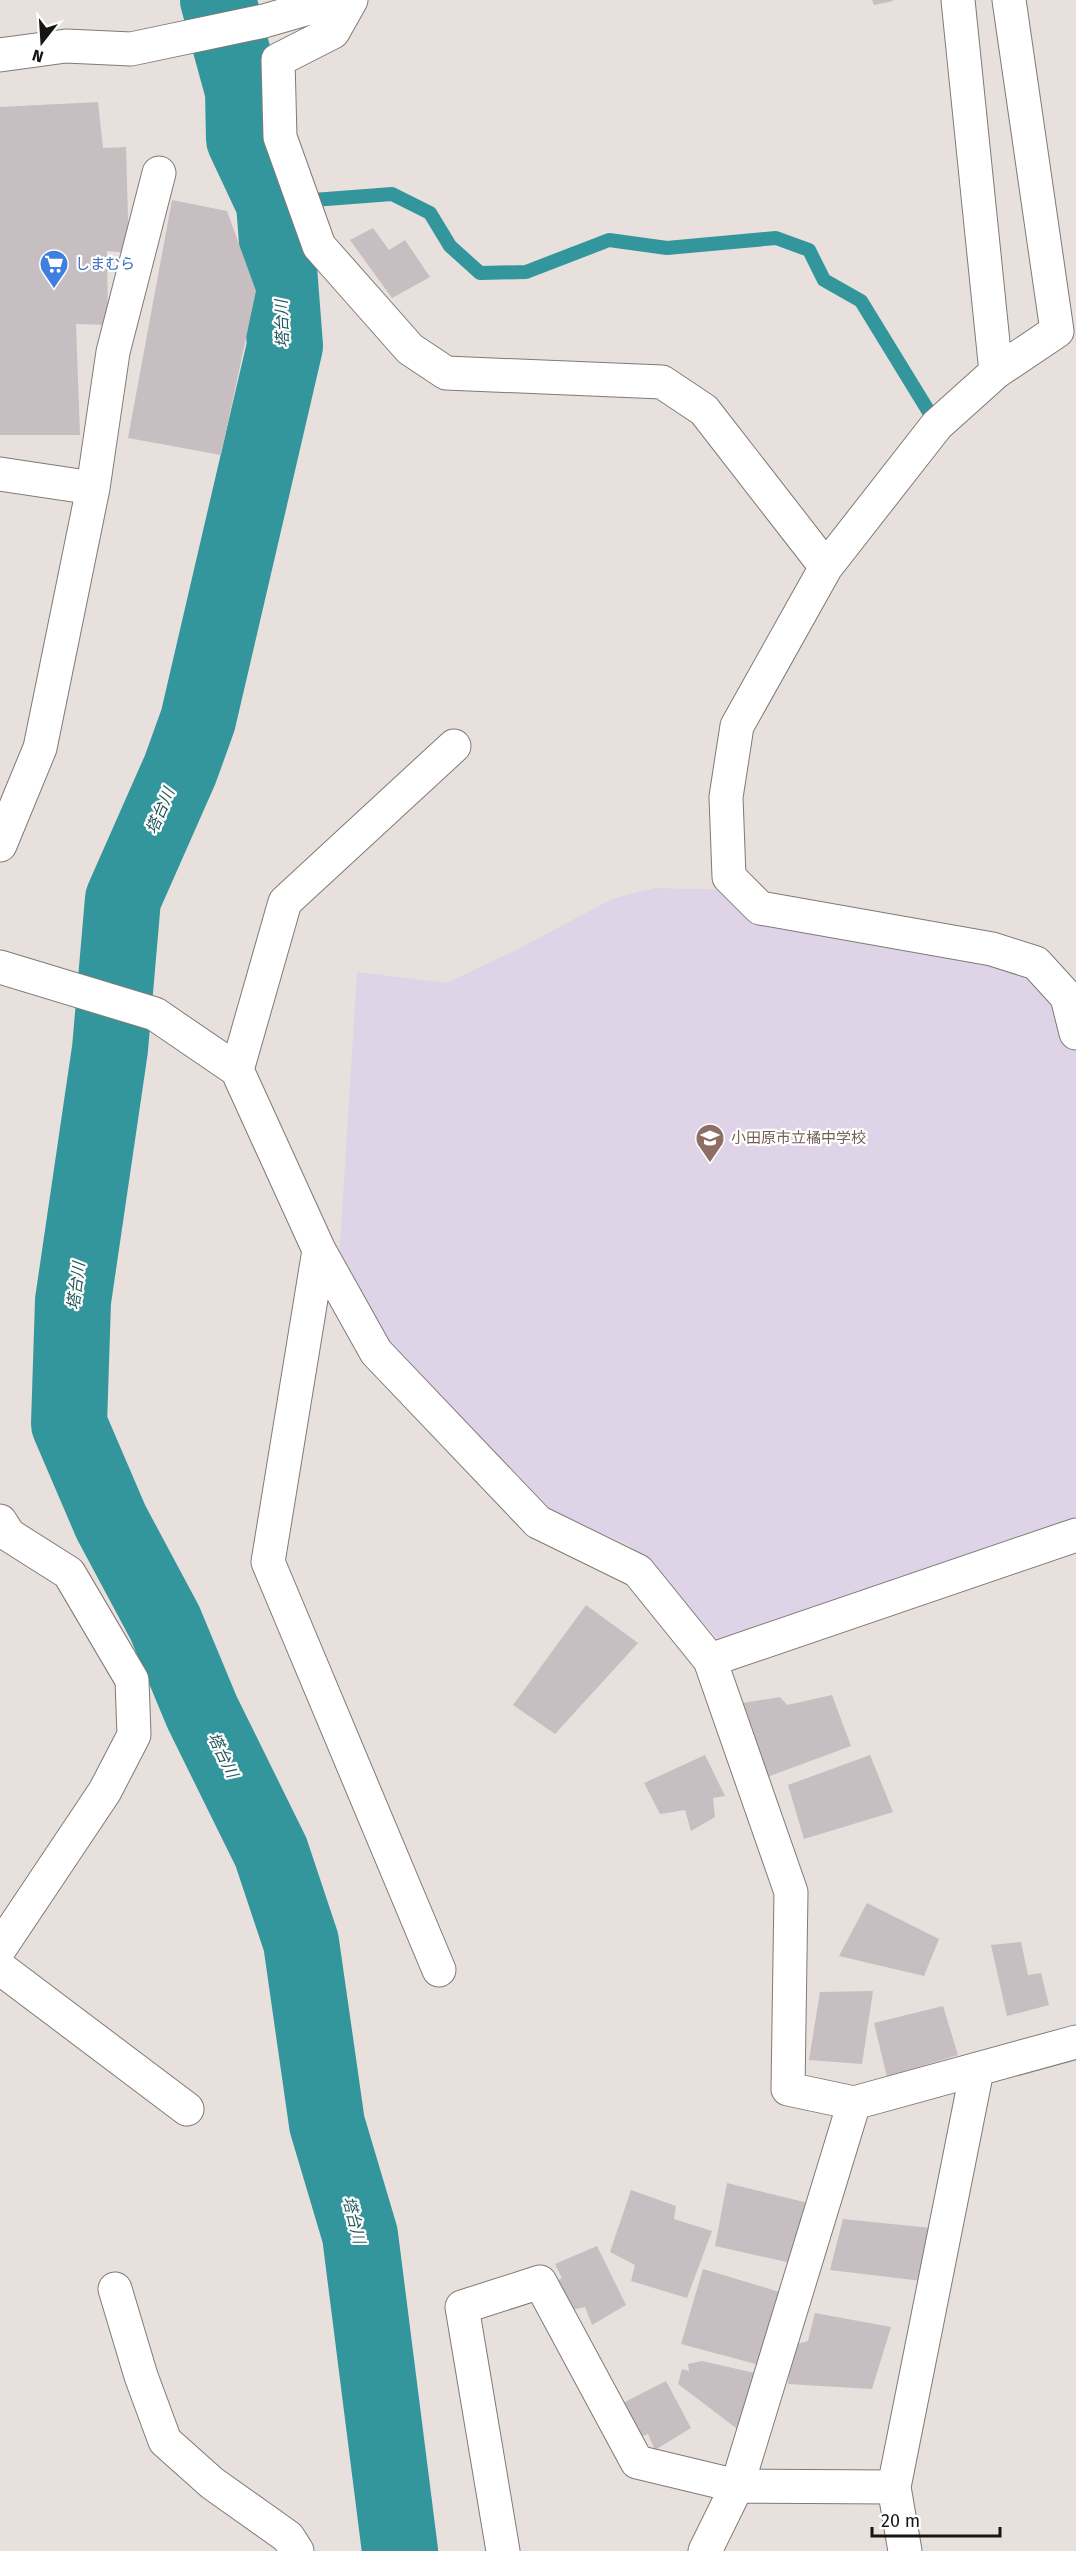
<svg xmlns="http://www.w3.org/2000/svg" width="1076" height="2551" font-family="'Fira Sans','Noto Sans JP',sans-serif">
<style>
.education{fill:#ded3e7}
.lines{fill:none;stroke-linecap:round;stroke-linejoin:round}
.stream{stroke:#32969c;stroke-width:14}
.river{stroke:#32969c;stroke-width:76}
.building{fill:#c6bec1}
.street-casing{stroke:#807a76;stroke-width:35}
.street{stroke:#fff;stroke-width:33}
.labels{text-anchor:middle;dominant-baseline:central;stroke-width:4.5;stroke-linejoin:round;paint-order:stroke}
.shop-label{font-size:15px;fill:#366cbe;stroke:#fff;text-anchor:start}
.education-label{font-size:15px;fill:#785e54;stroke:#fff;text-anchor:start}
.water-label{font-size:16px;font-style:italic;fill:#23595c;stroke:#fff}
</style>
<rect width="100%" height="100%" fill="#e8e0dc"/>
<path class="education" d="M654,888L735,890L1047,979L1076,1050V1531L725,1646L628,1544L489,1492L338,1276L357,972L447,983L522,947L612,899Z"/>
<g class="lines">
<path class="stream" d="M274,203L392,194L430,213L450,246L480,273L526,272L609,240L667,248L776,238L809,250L824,280L861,301L937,425"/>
<path class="river" d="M218,0L243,91L244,139L274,203L285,346L198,720L180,770L123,899L110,1049L73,1301L69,1424L111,1522L165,1623L202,1712L271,1852L301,1942L327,2124L360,2235L400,2551"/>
</g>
<path class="building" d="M872,0H893V1L874,5Z
M98,102L103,148L126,147L129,253L107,251L108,325L76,324L80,435H0V107Z
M172,200L227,211L256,291L221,455L128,438Z
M373,228L389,250L405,240L430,277L392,298L350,240Z
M586,1605L638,1643L555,1734L513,1705Z
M832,1695L851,1746L767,1777L731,1705L780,1697L787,1705Z
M705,1755L725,1796L713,1798L715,1817L691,1831L685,1810L660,1814L644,1783Z
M870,1755L893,1812L804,1839L788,1785Z
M867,1903L939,1939L924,1976L839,1956Z
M1021,1942L1028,1975L1041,1973L1049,2005L1007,2016L991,1945Z
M873,1991L862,2064L809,2060L820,1992Z
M943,2006L958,2055L887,2077L874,2023Z
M727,2183L808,2203L791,2263L715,2246Z
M631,2190L676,2206L674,2219L712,2231L687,2298L631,2281L635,2265L610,2252Z
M843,2219L931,2228L922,2281L830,2270Z
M597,2246L626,2305L592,2325L585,2307L572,2310L555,2282L562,2278L555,2264Z
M703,2269L783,2293L763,2366L681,2344Z
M815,2313L891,2327L872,2389L788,2384L793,2345L808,2341Z
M702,2361L755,2373L740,2431L678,2384L682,2369L689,2371L688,2364Z
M666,2381L691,2428L655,2450L648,2434L638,2438L619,2405Z"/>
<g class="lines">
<g class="street-casing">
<path id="street" d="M351,0L333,32L278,60L280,137L319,246L410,349L446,373L662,382L704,410L826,567
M958,0L996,372
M1009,0L1057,331L996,372L937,425L826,567L737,726L726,797L729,877L760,908L992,949L1036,963L1067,997L1076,1033
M0,55L66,46L131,49L264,21L337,0
M0,474L93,488
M0,845L40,748L93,488L113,352L159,173
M0,967L155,1014L237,1070L319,1250L376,1352L538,1522L638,1571L710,1660L791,1892L788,2089L854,2103L1076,2042
M237,1070L285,902L454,746
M319,1250L268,1562L439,1970
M0,1521L9,1535L69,1573L132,1680L134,1735L105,1791L0,1948
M710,1660L1076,1535
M0,1968L187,2109
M115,2289L141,2376L165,2441L212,2483L288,2537L297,2551
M503,2551L462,2307L540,2282L637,2462L737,2486L854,2103
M705,2551L737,2486L894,2487
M905,2551L894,2487L977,2070"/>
</g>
<use href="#street" class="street"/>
</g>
<defs>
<g id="supermarket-pin" transform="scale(1.5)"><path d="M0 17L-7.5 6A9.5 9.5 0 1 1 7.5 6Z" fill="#3f7fe0" stroke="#fff"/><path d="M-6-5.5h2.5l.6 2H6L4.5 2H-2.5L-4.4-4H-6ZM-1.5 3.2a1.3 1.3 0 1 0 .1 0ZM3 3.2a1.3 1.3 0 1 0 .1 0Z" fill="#fff"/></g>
<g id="school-pin" transform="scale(1.5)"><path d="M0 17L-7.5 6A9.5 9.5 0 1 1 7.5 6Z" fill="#8d6e63" stroke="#fff"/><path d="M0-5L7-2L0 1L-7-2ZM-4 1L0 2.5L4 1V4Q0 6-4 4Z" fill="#fff"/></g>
</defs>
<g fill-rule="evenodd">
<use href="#supermarket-pin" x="54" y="264"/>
<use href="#school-pin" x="710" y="1138"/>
</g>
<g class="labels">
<g class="shop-label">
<text x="75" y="264">しまむら</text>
</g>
<g class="education-label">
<text x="731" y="1138">小田原市立橘中学校</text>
</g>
<g class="water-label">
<text transform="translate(282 324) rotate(-92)">塔台川</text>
<text transform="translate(160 811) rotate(-67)">塔台川</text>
<text transform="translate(76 1286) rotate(-83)">塔台川</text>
<text transform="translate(223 1755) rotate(64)">塔台川</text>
<text transform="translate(354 2220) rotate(76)">塔台川</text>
</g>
</g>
<g transform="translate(42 42) rotate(197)" stroke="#ffffff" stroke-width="4.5" paint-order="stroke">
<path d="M0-4.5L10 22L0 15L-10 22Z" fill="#171513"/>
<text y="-9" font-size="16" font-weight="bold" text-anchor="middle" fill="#171513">N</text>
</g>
<path d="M872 2527v9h128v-9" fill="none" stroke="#171513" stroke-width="3"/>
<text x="881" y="2527" font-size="18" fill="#171513" stroke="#ffffff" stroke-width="4.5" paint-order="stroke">20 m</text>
</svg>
